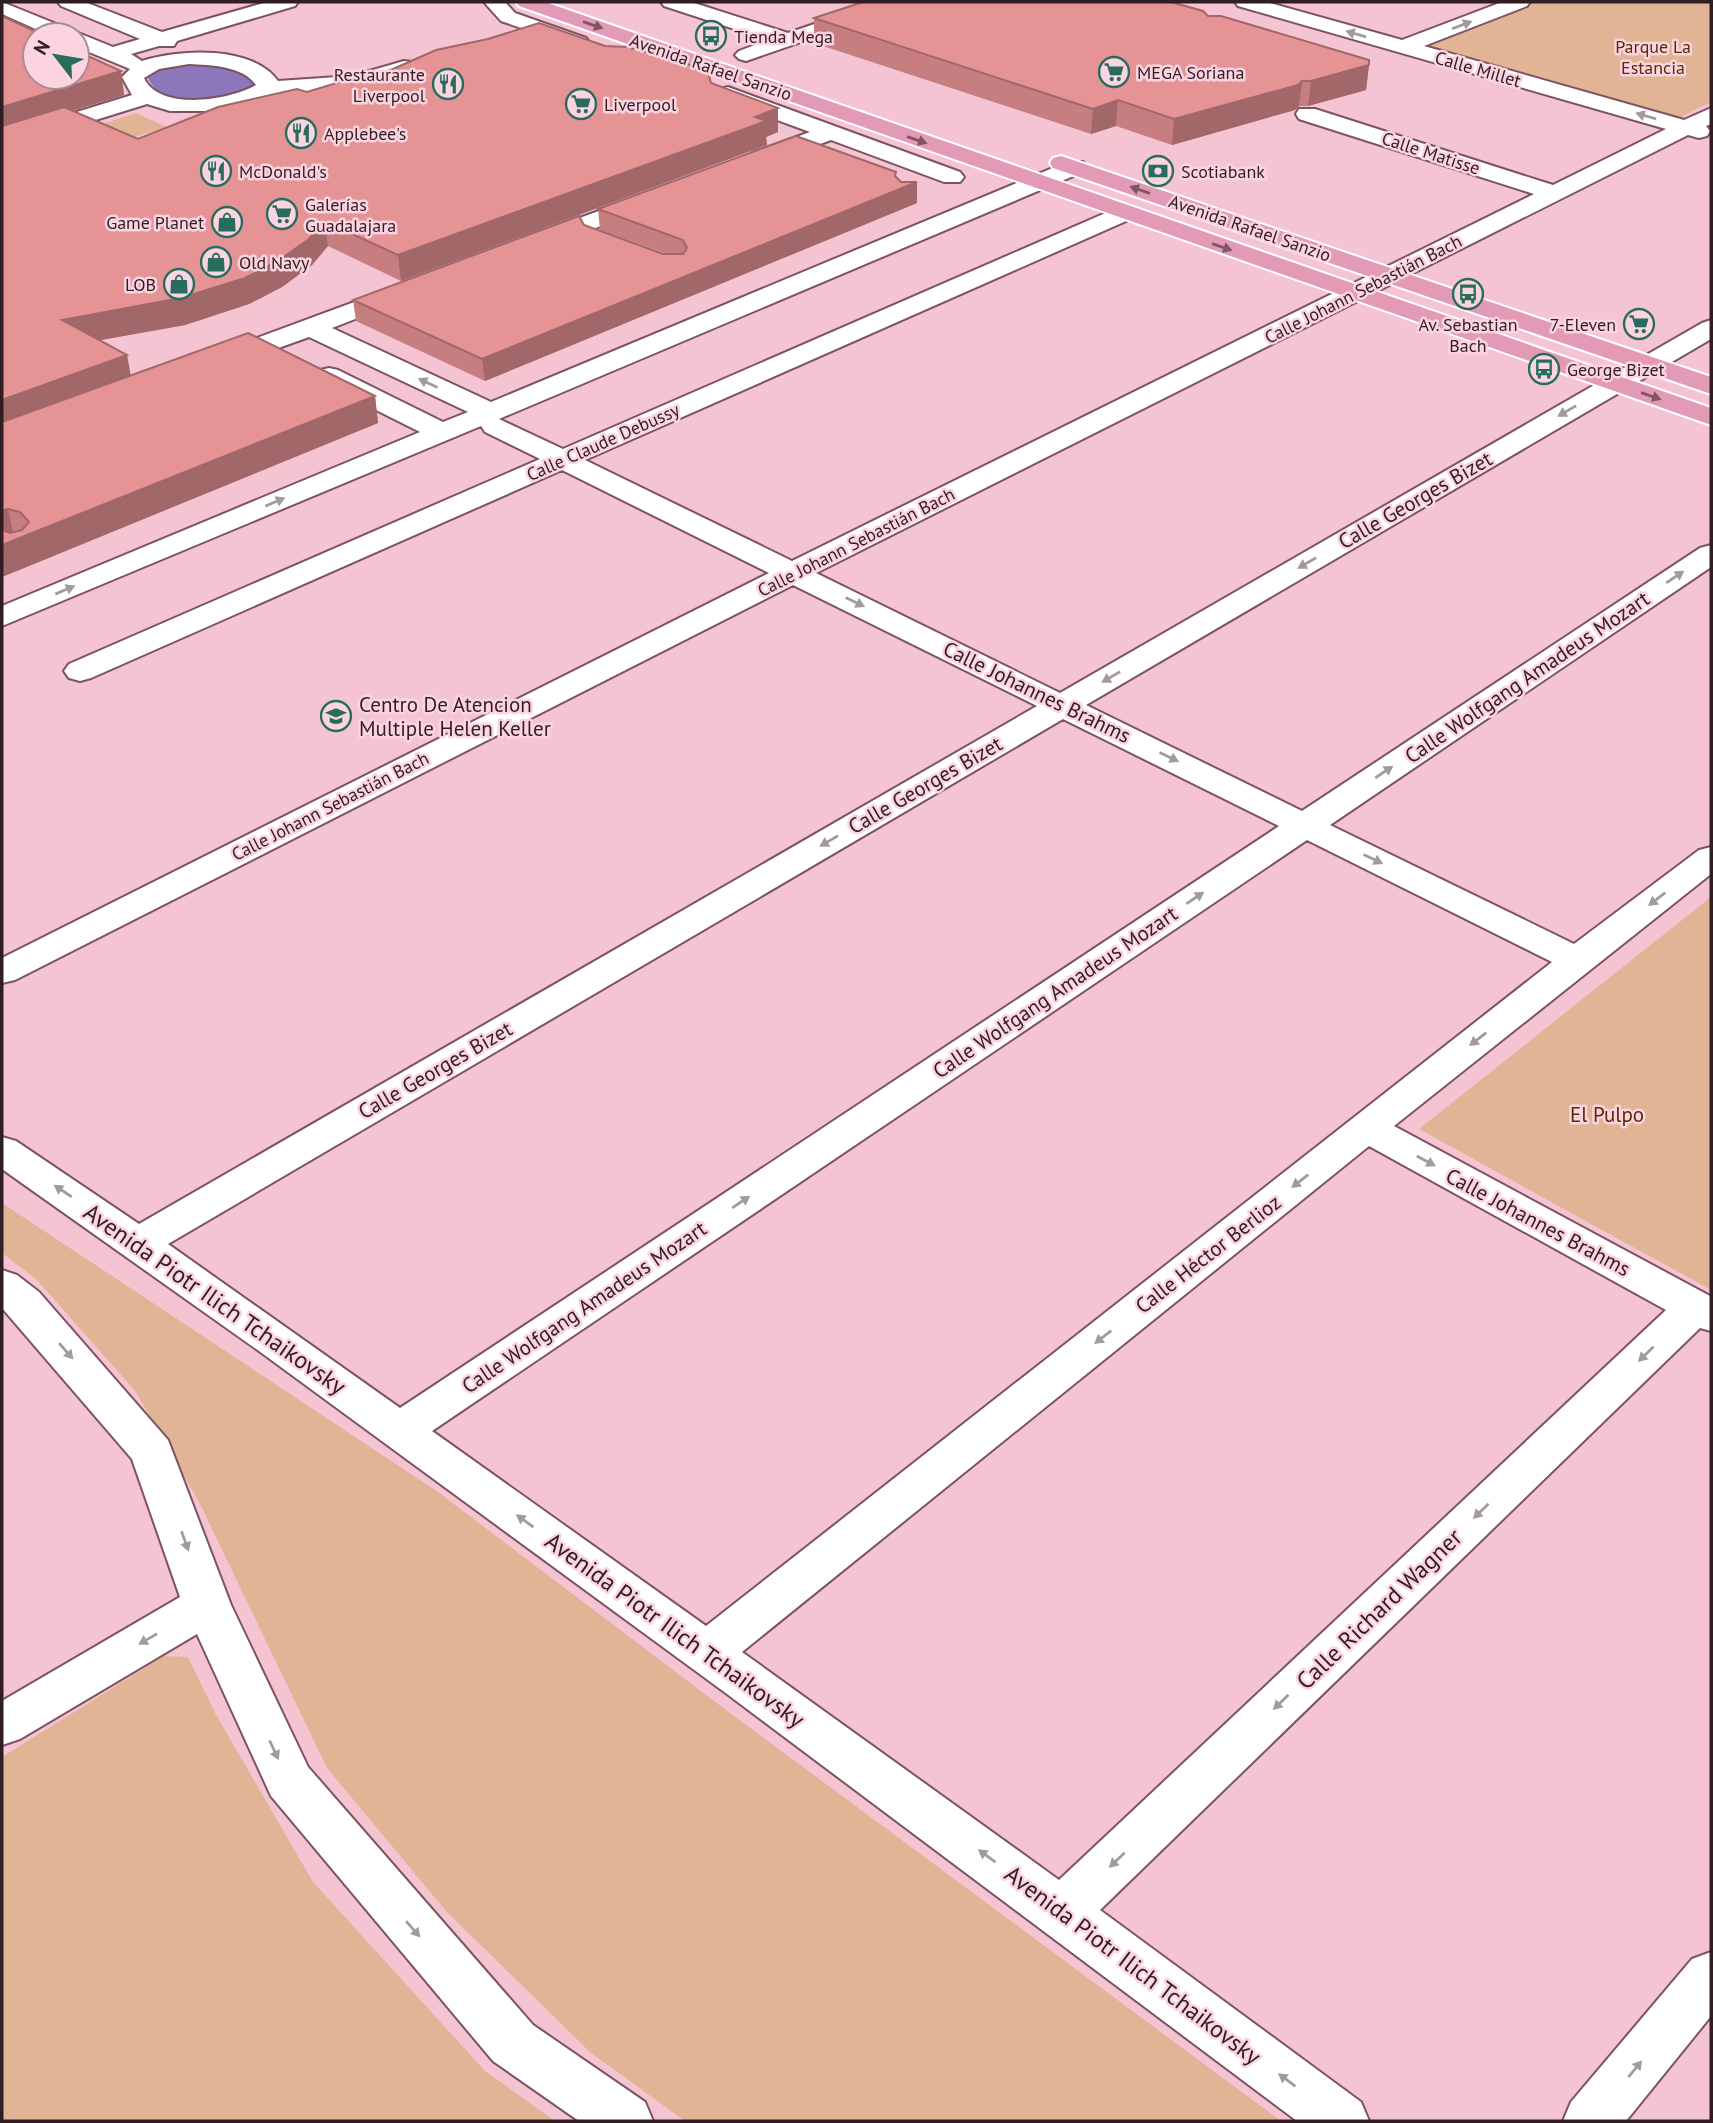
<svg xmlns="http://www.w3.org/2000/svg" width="1713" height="2123" font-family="'PT Sans',sans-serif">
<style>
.green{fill:#e0b495}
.water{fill:#8b77b9}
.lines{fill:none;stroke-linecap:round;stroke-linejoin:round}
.minor-casing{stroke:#7d5361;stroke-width:4}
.major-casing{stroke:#fff;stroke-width:4}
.minor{fill:#fff;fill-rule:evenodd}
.major{fill:#e29ab7;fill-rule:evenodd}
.wall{fill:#c67e81}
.shaded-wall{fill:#a16769}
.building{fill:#e69396;stroke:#a16769;stroke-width:2}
.oneway{fill:#805666}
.oneway2{fill:#a29a9c}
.labels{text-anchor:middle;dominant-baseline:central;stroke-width:5;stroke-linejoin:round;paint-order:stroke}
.far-poi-label{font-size:18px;fill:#301e24;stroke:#fbd4e0;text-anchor:start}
.far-park-label{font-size:18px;fill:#562c05;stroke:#fbd4e0}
.far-street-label{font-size:18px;fill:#301e24;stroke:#fbd4e0}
.street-label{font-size:21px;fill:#301e24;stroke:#fbd4e0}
.poi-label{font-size:21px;fill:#301e24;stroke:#fbd4e0;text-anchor:start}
.park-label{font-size:21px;fill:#562c05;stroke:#fbd4e0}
.near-street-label{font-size:24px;fill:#301e24;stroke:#fbd4e0}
</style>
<rect width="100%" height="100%" fill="#f4c4d3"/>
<path class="green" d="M1537,2H1711V102L1677,119L1423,46Z
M136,113L167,127L127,139L96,126Z
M1711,897V1290L1419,1129Z
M2,1203L438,1492L722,1707L1281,2121H685L591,2053L446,1911L327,1768L200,1504L136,1392L37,1280L2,1253Z
M164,1656L188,1657L215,1713L313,1882L485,2071L555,2121H2V1757Z"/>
<path class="water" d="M180,64C208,64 230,65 254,81L252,91C229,103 159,109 148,78L152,72Z"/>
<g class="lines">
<g class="minor-casing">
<path id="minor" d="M2,2L113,47L140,39L61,6L58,2H85L162,32L267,2H298L295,6L177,41L174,46H159L131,54L142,61C179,49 252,45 278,81L352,76L404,61L412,62L415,67L412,72L354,88L272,94L243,106L214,111H170L147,104L2,149V135L132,95L122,77L130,69L77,47V35H49L2,14ZM189,64C211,65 243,66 256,85C230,100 160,112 144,78L159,69Z
M484,2H505L515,13L586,38L589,42L586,46L579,48L501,21Z
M661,2H691L788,33L879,2H908L905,6L746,61L739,59L735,55L739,51L768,40L664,6Z
M1235,2H1266L1402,40L1502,2H1530L1527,6L1424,46L1684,120L1711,108V124L1706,126L1710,131L1707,136L1699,138L1688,135L816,573L1060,693L1702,323L1711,320V339L1086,705L1302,811L1700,548L1711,545V567L1330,825L1574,944L1699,850L1711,847V874L1394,1126L1710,1296L1711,1331L1700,1328L1100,1910L1361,2102L1369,2121H1297L727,1694L259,1351L2,1169V1137L16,1141L139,1224L1037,706L793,585L15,980L2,983V958L769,573L562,470L91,678L80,681L69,678L64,671L69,664L540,459L485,432L481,426L2,626V606L420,432L320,382L316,376L320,370L329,368L338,370L443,422L468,412L309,337L220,369L211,367L207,361L211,355L403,284L412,287L416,292L412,297L332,328L491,402L1067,162H1083L1087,167L1083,172L499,419L563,449L1117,208H1133L1137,213L1133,218L585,460L792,561L1534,194L1299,119L1296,114L1299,109H1315L1553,185L1666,129L1238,6ZM1063,719L1279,826L400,1408L168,1244ZM1307,840L1552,962L706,1626L432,1431ZM1369,1146L1666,1310L1059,1880L742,1652Z
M728,87L960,172L964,177L960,182H944L831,140L768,163H752L749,158L752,153L810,132L720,99L717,94L720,89Z
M648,193L656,195L660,200L656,205L543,248L534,250L525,248L522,243L525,238Z
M2,1270L17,1275L39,1292L168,1440L231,1605L308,1767L533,2025L645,2102L653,2121H579L493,2061L271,1796L197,1634L20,1739L2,1745V1701L180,1597L132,1459L2,1308Z
M1711,1952V2016L1626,2121H1563L1571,2102L1692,1959Z"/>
</g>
<g class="major-casing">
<path id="major" d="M516,2H545L1711,408V425L519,6Z
M1061,156L1711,377V394L1053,168L1050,163L1053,158Z"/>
</g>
<use href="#minor" class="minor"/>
<use href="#major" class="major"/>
</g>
<path class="wall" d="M2,16L121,71L124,95L73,111L138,139L307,92L350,83H711L778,132L766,137L767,145L401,281L328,246L312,265L282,287L249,304L185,325L101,340L127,355L130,375L375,396L378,423L2,577Z
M1208,16L1369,65L1366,90L1308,106H1299L1295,110L1172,145L1116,126L1091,134L814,43V18Z
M896,177L917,203L485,381L356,321L353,300L584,225L663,254H667L600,230L598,209Z"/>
<path class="shaded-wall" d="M1369,65L1366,90L1308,106L1311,81Z
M121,71L124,95L2,132V107Z
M1302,81L1299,106L1295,110L1172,145L1174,119Z
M1118,100L1116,126L1091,134L1093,109Z
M778,108V132L766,137L767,145L401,281L398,255Z
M896,172V191L917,182V203L485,381L482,359L895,176Z
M324,221L328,246L312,265L282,287L249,304L185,325L67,346L62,320Z
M127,355L132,382L2,430V400Z
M375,396L378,423L2,577V545Z
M8,509L14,537L2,543V510Z"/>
<path class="building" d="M863,2H1171L1203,11L1208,16H1221L1369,60V65L1311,81H1302L1298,85L1174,119L1118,100L1093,109L814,18Z
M2,16L43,35H35V77H77V51L121,71L2,107Z
M539,23L605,46L627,47L677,60L708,72L711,83L778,108L755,117L766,121L398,255L324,221L309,239L278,261L245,278L181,298L62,320L127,355L2,400V126L64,107L138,139L218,107L297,89L307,92L343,81L350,83L393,69L436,50L488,39Z
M796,136L896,172L895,176L901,182H917L482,359L353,300L579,216L584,225L663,254H683L687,248L683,240L598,209Z
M248,333L375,396L2,545V530L10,533L22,530L29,522L20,512L8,509L2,510V422Z"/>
<defs><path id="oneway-solid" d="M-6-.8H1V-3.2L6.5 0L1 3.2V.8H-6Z" transform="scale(1.75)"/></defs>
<g class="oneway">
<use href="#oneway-solid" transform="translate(593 25) rotate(19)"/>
<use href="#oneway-solid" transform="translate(917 140) rotate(19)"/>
<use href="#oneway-solid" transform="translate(1140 190) rotate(-161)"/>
<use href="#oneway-solid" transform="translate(1222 247) rotate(19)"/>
<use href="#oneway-solid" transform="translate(1651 396) rotate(19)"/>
</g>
<g class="oneway2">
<use href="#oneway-solid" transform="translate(1462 25) rotate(-21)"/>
<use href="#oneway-solid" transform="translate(1356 34) rotate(-164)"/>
<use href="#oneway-solid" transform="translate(1646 116) rotate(-164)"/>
<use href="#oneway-solid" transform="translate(428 383) rotate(-155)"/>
<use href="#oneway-solid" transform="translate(1567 411) rotate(150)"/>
<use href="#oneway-solid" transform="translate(275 502) rotate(-23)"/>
<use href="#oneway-solid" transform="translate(1307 563) rotate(150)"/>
<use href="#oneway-solid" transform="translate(1675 577) rotate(-34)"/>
<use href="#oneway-solid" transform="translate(65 590) rotate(-23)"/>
<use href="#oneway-solid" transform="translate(855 602) rotate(26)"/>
<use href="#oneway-solid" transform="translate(1111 677) rotate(150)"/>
<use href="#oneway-solid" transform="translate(1169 757) rotate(26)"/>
<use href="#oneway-solid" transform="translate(1384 772) rotate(-34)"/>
<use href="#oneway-solid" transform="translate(829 841) rotate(150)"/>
<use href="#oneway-solid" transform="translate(1373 859) rotate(26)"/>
<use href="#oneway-solid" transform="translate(1195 898) rotate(-34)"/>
<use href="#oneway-solid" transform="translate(1657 899) rotate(142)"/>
<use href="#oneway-solid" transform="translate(1478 1039) rotate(142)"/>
<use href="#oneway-solid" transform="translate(1426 1161) rotate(28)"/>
<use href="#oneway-solid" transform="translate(1300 1181) rotate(142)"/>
<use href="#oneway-solid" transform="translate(63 1191) rotate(-146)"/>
<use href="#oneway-solid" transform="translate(741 1202) rotate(-34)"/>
<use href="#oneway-solid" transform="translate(1103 1337) rotate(142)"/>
<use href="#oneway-solid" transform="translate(66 1351) rotate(49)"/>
<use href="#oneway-solid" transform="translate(1646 1354) rotate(136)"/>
<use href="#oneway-solid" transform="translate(1481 1511) rotate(136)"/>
<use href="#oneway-solid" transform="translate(525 1521) rotate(-144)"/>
<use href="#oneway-solid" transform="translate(185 1541) rotate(70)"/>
<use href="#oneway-solid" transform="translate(148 1639) rotate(150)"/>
<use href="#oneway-solid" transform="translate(1281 1702) rotate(136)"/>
<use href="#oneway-solid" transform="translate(274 1750) rotate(65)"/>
<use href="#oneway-solid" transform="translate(987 1856) rotate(-144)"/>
<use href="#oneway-solid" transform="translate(1117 1860) rotate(136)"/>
<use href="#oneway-solid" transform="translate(413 1929) rotate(49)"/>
<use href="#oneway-solid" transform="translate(1635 2069) rotate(-51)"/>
<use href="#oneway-solid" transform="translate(1287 2080) rotate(-143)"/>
</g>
<defs>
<g id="bus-ring" transform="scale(1.575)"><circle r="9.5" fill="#fbd4e0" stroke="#286c5e" stroke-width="1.5"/><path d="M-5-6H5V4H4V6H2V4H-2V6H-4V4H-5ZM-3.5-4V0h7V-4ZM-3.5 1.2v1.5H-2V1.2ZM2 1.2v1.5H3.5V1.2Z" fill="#286c5e"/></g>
<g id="supermarket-ring" transform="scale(1.575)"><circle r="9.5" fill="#fbd4e0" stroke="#286c5e" stroke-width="1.5"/><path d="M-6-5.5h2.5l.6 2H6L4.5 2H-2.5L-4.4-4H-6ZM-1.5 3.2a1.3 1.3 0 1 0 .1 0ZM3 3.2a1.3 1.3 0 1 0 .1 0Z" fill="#286c5e"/></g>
<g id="restaurant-ring" transform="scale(1.575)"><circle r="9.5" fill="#fbd4e0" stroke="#286c5e" stroke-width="1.5"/><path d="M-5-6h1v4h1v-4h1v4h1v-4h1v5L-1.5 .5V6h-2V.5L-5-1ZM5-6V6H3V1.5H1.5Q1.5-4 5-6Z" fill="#286c5e"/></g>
<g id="bank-ring" transform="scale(1.575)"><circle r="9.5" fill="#fbd4e0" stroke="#286c5e" stroke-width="1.5"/><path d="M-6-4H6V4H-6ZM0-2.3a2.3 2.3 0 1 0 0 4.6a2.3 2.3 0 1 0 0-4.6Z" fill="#286c5e"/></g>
<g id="shop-ring" transform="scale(1.575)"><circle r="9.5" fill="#fbd4e0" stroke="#286c5e" stroke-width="1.5"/><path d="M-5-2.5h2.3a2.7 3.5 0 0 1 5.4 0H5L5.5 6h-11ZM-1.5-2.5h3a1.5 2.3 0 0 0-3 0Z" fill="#286c5e"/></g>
<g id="school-ring" transform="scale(1.575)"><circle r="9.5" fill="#fbd4e0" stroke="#286c5e" stroke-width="1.5"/><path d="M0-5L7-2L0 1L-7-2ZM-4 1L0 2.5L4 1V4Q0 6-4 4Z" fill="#286c5e"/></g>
</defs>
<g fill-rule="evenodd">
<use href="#bus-ring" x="711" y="36"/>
<use href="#supermarket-ring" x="1114" y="72"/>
<use href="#restaurant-ring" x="448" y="84"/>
<use href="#supermarket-ring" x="581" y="104"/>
<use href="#restaurant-ring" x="301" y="133"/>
<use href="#restaurant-ring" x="216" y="171"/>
<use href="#bank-ring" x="1158" y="171"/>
<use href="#supermarket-ring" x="282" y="214"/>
<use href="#shop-ring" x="227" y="222"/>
<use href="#shop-ring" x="216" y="262"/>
<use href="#shop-ring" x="179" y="284"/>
<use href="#bus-ring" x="1468" y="294"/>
<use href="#supermarket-ring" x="1639" y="324"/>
<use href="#bus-ring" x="1544" y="369"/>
<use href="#school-ring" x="336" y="716"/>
</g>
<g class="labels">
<g class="far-poi-label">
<text x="734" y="36">Tienda Mega</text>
<text x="1137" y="72">MEGA Soriana</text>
<text x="425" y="74" text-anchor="end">Restaurante<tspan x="425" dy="21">Liverpool</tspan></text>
<text x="604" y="104">Liverpool</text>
<text x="324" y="133">Applebee's</text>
<text x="239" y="171">McDonald's</text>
<text x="1181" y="171">Scotiabank</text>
<text x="305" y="204">Galerías<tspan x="305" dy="21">Guadalajara</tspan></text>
<text x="204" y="222" text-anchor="end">Game Planet</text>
<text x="239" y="262">Old Navy</text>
<text x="156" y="284" text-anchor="end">LOB</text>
<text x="1468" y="324" text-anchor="middle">Av. Sebastian<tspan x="1468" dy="21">Bach</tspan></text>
<text x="1616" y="324" text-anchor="end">7-Eleven</text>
<text x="1567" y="369">George Bizet</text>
</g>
<g class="far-park-label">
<text x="1653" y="46">Parque La<tspan x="1653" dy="21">Estancia</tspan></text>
</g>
<g class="far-street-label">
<text transform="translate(711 67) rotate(19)">Avenida Rafael Sanzio</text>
<text transform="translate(1478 69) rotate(16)">Calle Millet</text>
<text transform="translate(1431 153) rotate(18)">Calle Matisse</text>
<text transform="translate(1250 228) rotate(19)">Avenida Rafael Sanzio</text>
<text transform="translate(1363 289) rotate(-27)">Calle Johann Sebastián Bach</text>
<text transform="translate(603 442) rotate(-24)">Calle Claude Debussy</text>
<text transform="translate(856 542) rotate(-27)">Calle Johann Sebastián Bach</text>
<text transform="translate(330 806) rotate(-27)">Calle Johann Sebastián Bach</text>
</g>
<g class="street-label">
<text transform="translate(1415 500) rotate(-30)">Calle Georges Bizet</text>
<text transform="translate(1527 677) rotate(-34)">Calle Wolfgang Amadeus Mozart</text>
<text transform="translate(1037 692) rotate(26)">Calle Johannes Brahms</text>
<text transform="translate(925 785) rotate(-30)">Calle Georges Bizet</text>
<text transform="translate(1055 992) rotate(-34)">Calle Wolfgang Amadeus Mozart</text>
<text transform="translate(435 1070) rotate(-30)">Calle Georges Bizet</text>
<text transform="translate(1538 1222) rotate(28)">Calle Johannes Brahms</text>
<text transform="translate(1208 1254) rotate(-38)">Calle Héctor Berlioz</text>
<text transform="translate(584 1307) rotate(-34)">Calle Wolfgang Amadeus Mozart</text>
</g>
<g class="poi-label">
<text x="359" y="704">Centro De Atencion<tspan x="359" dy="24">Multiple Helen Keller</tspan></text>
</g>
<g class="park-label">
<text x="1607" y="1114">El Pulpo</text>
</g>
<g class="near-street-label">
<text transform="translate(215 1299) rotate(35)">Avenida Piotr Ilich Tchaikovsky</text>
<text transform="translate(1379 1609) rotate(-44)">Calle Richard Wagner</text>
<text transform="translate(675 1630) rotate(36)">Avenida Piotr Ilich Tchaikovsky</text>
<text transform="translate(1133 1965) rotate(37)">Avenida Piotr Ilich Tchaikovsky</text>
</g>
</g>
<rect width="1713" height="2123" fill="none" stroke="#301e24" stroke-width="7"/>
<g transform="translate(56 56) rotate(301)"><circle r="33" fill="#fbd4e0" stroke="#aa8b95" stroke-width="2"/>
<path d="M0-5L12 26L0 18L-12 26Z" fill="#286c5e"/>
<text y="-10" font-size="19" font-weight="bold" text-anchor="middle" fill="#301e24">N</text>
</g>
</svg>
